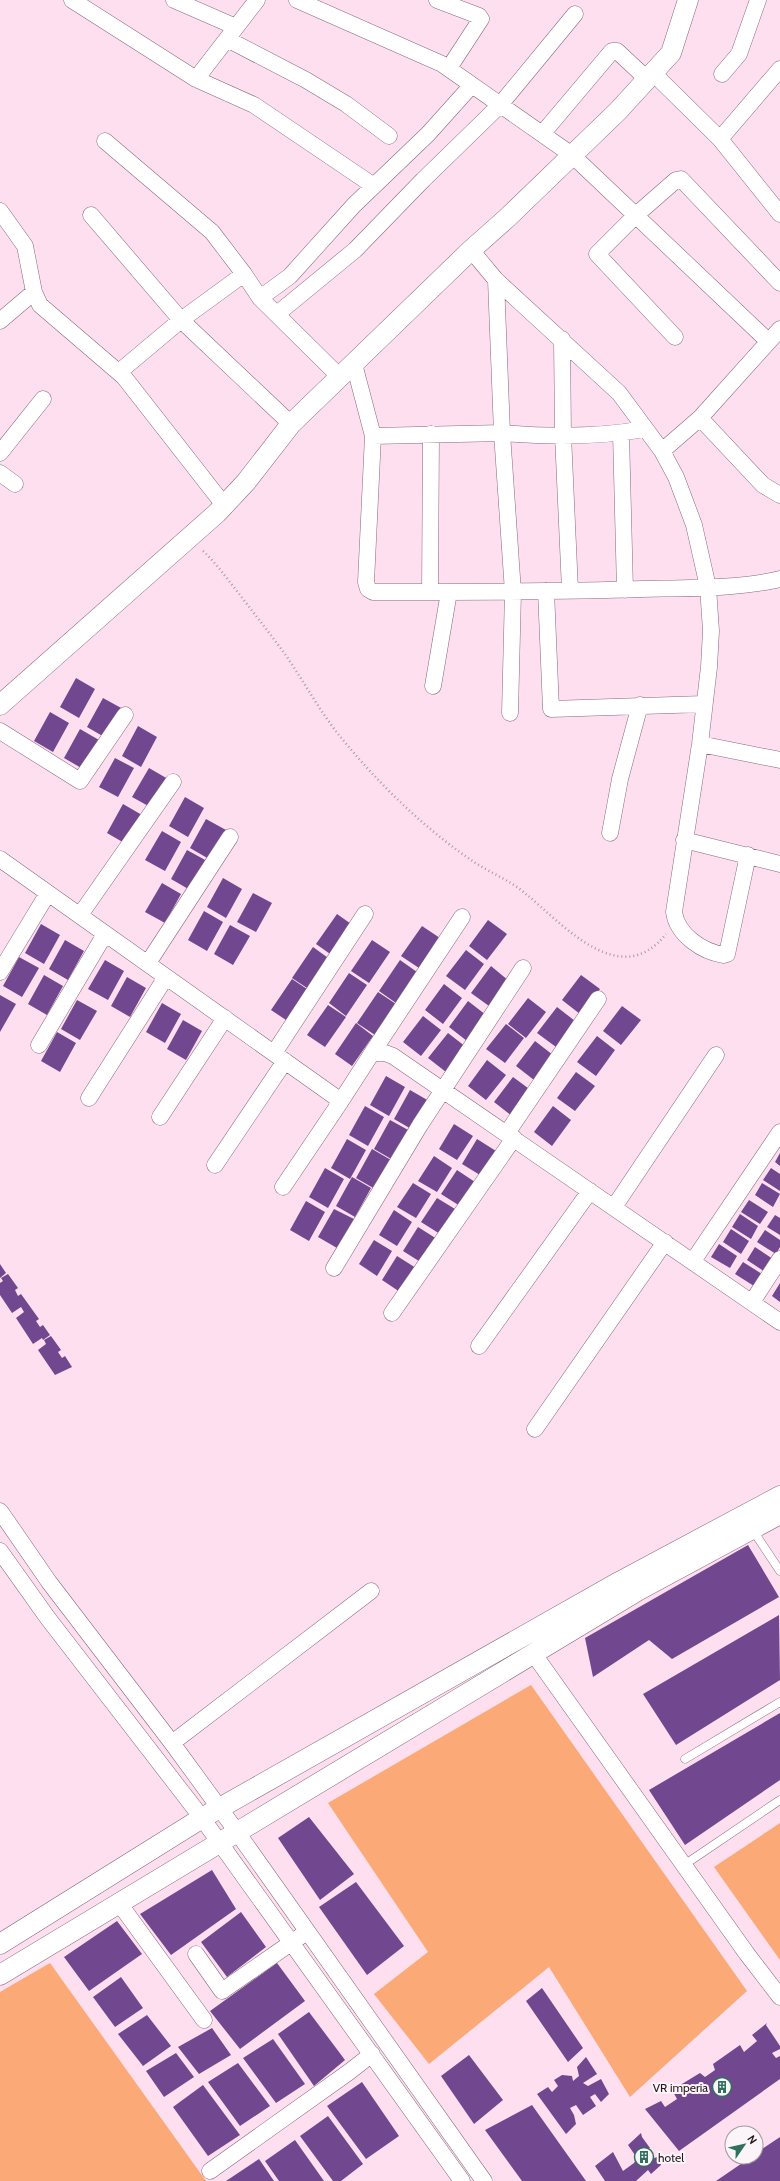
<svg xmlns="http://www.w3.org/2000/svg" width="780" height="2181" font-family="Cabin,sans-serif">
<style>
.green{fill:#faa977}
.building{fill:#71488f}
.lines{fill:none;stroke-linecap:round;stroke-linejoin:round}
.service-casing{stroke:#89697b;stroke-width:9}
.minor-casing{stroke:#89697b;stroke-width:17}
.tertiary-casing{stroke:#89697b;stroke-width:21}
.path{stroke:#af97a4;stroke-width:2.5;stroke-dasharray:1 3;stroke-linecap:butt}
.service{stroke:#fff;stroke-width:8}
.minor{stroke:#fff;stroke-width:16}
.tertiary{stroke:#fff;stroke-width:20}
.labels{text-anchor:middle;dominant-baseline:central;stroke-width:4;stroke-linejoin:round;paint-order:stroke}
.poi-label{font-size:12px;fill:#24171f;stroke:#fbf4f8;text-anchor:end}
</style>
<rect width="100%" height="100%" fill="#fddfef"/>
<path class="green" d="M531,1685L747,1991L630,2097L549,1967L429,2064L374,1994L428,1952L328,1803Z
M780,1823V1960L714,1867Z
M50,1963L206,2181H0V1992Z"/>
<path class="building" d="M76,678L95,689L79,718L60,707Z
M103,698L123,709L106,738L87,727Z
M50,712L69,723L53,752L34,741Z
M138,726L157,737L141,767L122,756Z
M80,729L99,740L83,769L64,758Z
M115,758L134,768L118,797L99,787Z
M149,768L168,779L152,808L132,797Z
M185,797L204,808L188,837L169,826Z
M123,804L142,815L126,844L107,833Z
M206,819L226,830L209,859L190,848Z
M162,831L181,842L165,871L145,860Z
M187,850L207,861L190,890L171,879Z
M223,878L242,889L226,918L207,907Z
M162,883L181,894L165,923L145,912Z
M253,893L272,903L256,932L237,922Z
M204,911L223,922L207,951L188,940Z
M337,914L354,926L333,956L316,944Z
M488,920L507,934L487,960L469,946Z
M41,924L60,935L44,964L25,953Z
M230,925L250,936L233,965L214,954Z
M422,926L440,938L419,968L401,956Z
M65,940L84,951L68,980L49,969Z
M372,940L390,952L369,983L351,971Z
M313,947L331,960L310,990L292,978Z
M466,950L484,964L465,990L446,976Z
M19,957L39,968L22,997L3,986Z
M105,960L124,971L108,1000L88,989Z
M400,960L417,972L396,1003L379,991Z
M491,966L509,981L489,1006L471,993Z
M349,973L367,985L346,1016L329,1003Z
M44,975L63,986L47,1015L28,1004Z
M581,975L600,989L580,1014L562,1000Z
M127,977L146,988L130,1017L111,1006Z
M292,979L310,991L289,1022L271,1010Z
M444,984L462,998L443,1024L425,1010Z
M378,992L396,1004L375,1035L357,1023Z
M0,995L16,1004L0,1032Z
M528,998L546,1012L526,1038L508,1024Z
M77,1000L97,1011L80,1040L61,1029Z
M468,1001L486,1015L467,1041L449,1027Z
M162,1003L181,1014L165,1043L146,1032Z
M328,1005L346,1017L325,1047L307,1035Z
M622,1006L641,1020L621,1045L603,1031Z
M557,1007L575,1021L556,1047L537,1033Z
M423,1016L441,1030L421,1056L403,1042Z
M183,1020L202,1031L186,1060L167,1049Z
M356,1023L373,1036L352,1066L335,1054Z
M506,1024L524,1038L505,1063L486,1049Z
M57,1032L76,1043L60,1072L41,1061Z
M448,1033L466,1047L446,1072L428,1058Z
M597,1036L615,1050L596,1076L577,1062Z
M535,1041L553,1055L534,1080L516,1066Z
M487,1060L506,1075L486,1100L468,1086Z
M576,1072L595,1086L575,1111L557,1098Z
M386,1076L405,1087L389,1116L370,1105Z
M513,1077L532,1091L512,1116L494,1102Z
M410,1090L429,1101L413,1130L394,1119Z
M365,1106L384,1117L368,1146L349,1135Z
M553,1106L571,1120L552,1146L534,1132Z
M390,1120L410,1131L393,1160L374,1149Z
M454,1124L473,1136L457,1160L439,1149Z
M347,1139L366,1150L350,1179L331,1168Z
M477,1139L496,1151L480,1175L462,1164Z
M372,1149L391,1160L375,1189L356,1178Z
M780,1153V1166L775,1162Z
M434,1156L452,1168L437,1192L418,1181Z
M325,1168L344,1179L328,1208L309,1197Z
M771,1168L780,1174V1191L763,1180Z
M457,1170L475,1182L460,1206L441,1194Z
M352,1177L371,1188L355,1217L336,1206Z
M413,1183L431,1194L416,1218L397,1207Z
M762,1183L780,1194L773,1207L755,1195Z
M437,1198L455,1209L440,1234L421,1222Z
M749,1200L768,1212L760,1224L741,1212Z
M306,1201L325,1212L309,1241L290,1230Z
M334,1209L354,1219L337,1248L318,1237Z
M394,1210L412,1222L397,1246L379,1235Z
M740,1214L758,1226L751,1239L732,1227Z
M775,1215L780,1218V1235L767,1227Z
M418,1227L437,1239L422,1263L403,1251Z
M731,1229L749,1241L741,1254L723,1242Z
M765,1230L780,1240V1247L776,1254L757,1242Z
M374,1240L392,1251L377,1276L359,1264Z
M719,1244L737,1256L730,1268L711,1257Z
M755,1247L773,1259L765,1272L747,1260Z
M397,1256L416,1268L400,1292L382,1280Z
M743,1262L762,1274L754,1286L735,1274Z
M0,1264L6,1273L0,1278Z
M8,1274L18,1288L15,1290L18,1296L21,1294L39,1319L36,1321L40,1327L43,1325L50,1335L43,1340L42,1338L33,1344L16,1318L24,1312L21,1307L12,1313L0,1295V1283L3,1281L1,1278Z
M780,1283V1302L772,1296Z
M51,1336L61,1350L58,1352L62,1358L65,1356L72,1367L55,1375L38,1350L46,1344L44,1340Z
M748,1545L779,1597L672,1659L649,1640L593,1677L585,1638Z
M779,1615L780,1680L676,1745L643,1694Z
M780,1713V1780L685,1845L649,1790Z
M309,1817L354,1874L320,1900L278,1838Z
M212,1870L236,1909L171,1955L140,1914Z
M356,1882L404,1946L367,1975L319,1907Z
M241,1912L266,1947L227,1977L201,1942Z
M117,1921L142,1954L89,1991L64,1957Z
M277,1963L305,2001L240,2049L210,2011Z
M121,1977L143,2008L115,2027L93,1997Z
M542,1988L583,2048L568,2062L526,2001Z
M309,2012L345,2060L314,2086L278,2034Z
M147,2015L171,2046L143,2066L118,2034Z
M767,2023L766,2025L780,2046V2049L772,2053L776,2058L780,2056V2079L679,2151L645,2109L661,2101L665,2107L677,2099L672,2090L700,2073L705,2077L715,2070L713,2064L740,2045L744,2052L757,2041L752,2035Z
M212,2028L231,2055L199,2074L178,2047Z
M273,2039L305,2084L276,2103L243,2058Z
M176,2053L194,2077L164,2097L146,2071Z
M469,2055L503,2100L474,2124L441,2076Z
M586,2057L597,2074L583,2083L588,2086L601,2079L609,2094L601,2102L595,2094L590,2097L596,2106L583,2115L576,2105L570,2108L574,2115L576,2124L566,2134L537,2094L548,2087L552,2092L558,2086L554,2080L562,2075L572,2076L573,2081L579,2076L577,2067Z
M238,2063L270,2106L240,2126L208,2082Z
M362,2082L399,2136L366,2159L327,2106Z
M203,2085L240,2135L208,2156L173,2107Z
M532,2105L586,2181H522L485,2130Z
M328,2116L363,2164L341,2181H333L300,2136Z
M641,2133L642,2137L650,2148L642,2153L644,2157L649,2153L652,2159L657,2157L661,2165L651,2174L648,2170L636,2181H605L595,2166L613,2152L623,2171L634,2163L637,2158L628,2145Z
M780,2137V2181H716L751,2157H756V2153Z
M295,2140L324,2181H279L265,2161Z
M259,2159L274,2181H226Z"/>
<g class="lines">
<defs>
<path id="service" d="M752,1529L780,1571
M685,1759L780,1702
M684,1865L780,1800"/>
<path id="minor" d="M72,0L196,79L257,0
M174,0L236,27
M297,0L442,64L572,155L768,341
M437,0L479,16L481,19L449,68
M227,39L306,80L346,104L389,136
M653,73L720,139L780,214
M722,74L739,54L758,0
M196,79L254,105L374,186
M542,134L612,51H617L647,79
M720,139L780,69
M105,141L212,232L244,274
M0,211L25,246L34,292L40,305L124,377L224,505
M91,215L181,320L291,424
M471,250L496,280L619,393L662,451L676,477L694,525L708,587L711,631L709,667L700,744L674,912C677,935 703,952 724,955L727,954L748,855
M496,280L502,433C549,437 599,437 645,429
M260,298L290,276L354,205L428,134L472,85
M277,314L355,250L423,180L500,105L575,14
M0,321L34,292
M675,337L597,254L636,215L676,180L681,179L780,283
M562,339L563,435L570,590
M354,364L373,436
M119,372L181,320L244,274L260,298L340,377
M700,418L780,329
M621,433L625,590
M662,451L700,418L763,485L780,495
M0,453L43,399
M0,473L15,484
M546,591L551,709L704,704
M430,592L431,434
M433,686L449,592
M510,713L513,592L502,433L373,436L366,582L368,589L373,592C462,592 552,592 642,589C684,588 739,589 780,579
M0,731L80,781L125,715
M700,744L780,760
M610,833L620,779L640,705
M684,840L780,864
M0,859L341,1101L372,1053H385L393,1056L780,1322
M80,915L173,782
M148,963L230,837
M0,972L48,893
M39,1045L105,934
M274,1053L365,914
M372,1053L462,917
M89,1098L166,977
M160,1117L225,1018
M507,1133L598,999
M215,1165L285,1061
M283,1187L341,1101
M614,1207L716,1055
M693,1261L780,1132
M334,1268L420,1125L523,968
M752,1302L780,1259
M392,1313L514,1138
M479,1346L590,1191
M535,1429L665,1242
M0,1511L49,1582L172,1743L237,1832L484,2181
M0,1551L47,1617L202,1818L462,2181
M533,1653L747,1954L780,1997
M172,1743L371,1591
M119,1903L204,2020
M196,1954L222,1991L301,1936
M210,2171L349,2072L372,2054"/>
<path id="tertiary" d="M0,705L217,513L246,482L291,424L471,250L507,218L618,111L671,53L688,0
M0,1944L202,1818L619,1582L780,1496
M0,1975L639,1590L780,1514"/>
</defs>
<use href="#service" class="service-casing"/>
<use href="#minor" class="minor-casing"/>
<use href="#tertiary" class="tertiary-casing"/>
<path class="path" d="M203,551C217,564 228,580 240,595C256,616 272,636 287,657C306,685 322,715 343,740C380,785 423,827 471,860C488,872 510,880 526,894C563,924 620,992 666,934"/>
<use href="#service" class="service"/>
<use href="#minor" class="minor"/>
<use href="#tertiary" class="tertiary"/>
</g>
<defs>
<symbol id="building-ring" viewBox="-11 -11 22 22"><circle r="9.5" fill="#fbf4f8" stroke="#30705e" stroke-width="1.5"/><path d="M-4-6H4V6H1V3H-1V6H-4ZM-2.5-4.3h1.7v1.8h-1.7ZM.8-4.3h1.7v1.8H.8ZM-2.5-1h1.7V.8h-1.7ZM.8-1h1.7V.8H.8Z" fill="#30705e"/></symbol>
</defs>
<g fill-rule="evenodd">
<use href="#building-ring" x="711" y="2076" width="22" height="22"/>
<use href="#building-ring" x="633" y="2146" width="22" height="22"/>
</g>
<g class="labels">
<g class="poi-label">
<text x="708" y="2087">VR imperia</text>
<text x="658" y="2157" text-anchor="start">hotel</text>
</g>
</g>
<g transform="translate(744 2145) rotate(56)"><circle r="19" fill="#fbf4f8" stroke="#a59ca1"/>
<path d="M0-3L7 15L0 10L-7 15Z" fill="#30705e"/>
<text y="-6" font-size="11" font-weight="bold" text-anchor="middle" fill="#24171f">N</text>
</g>
</svg>
